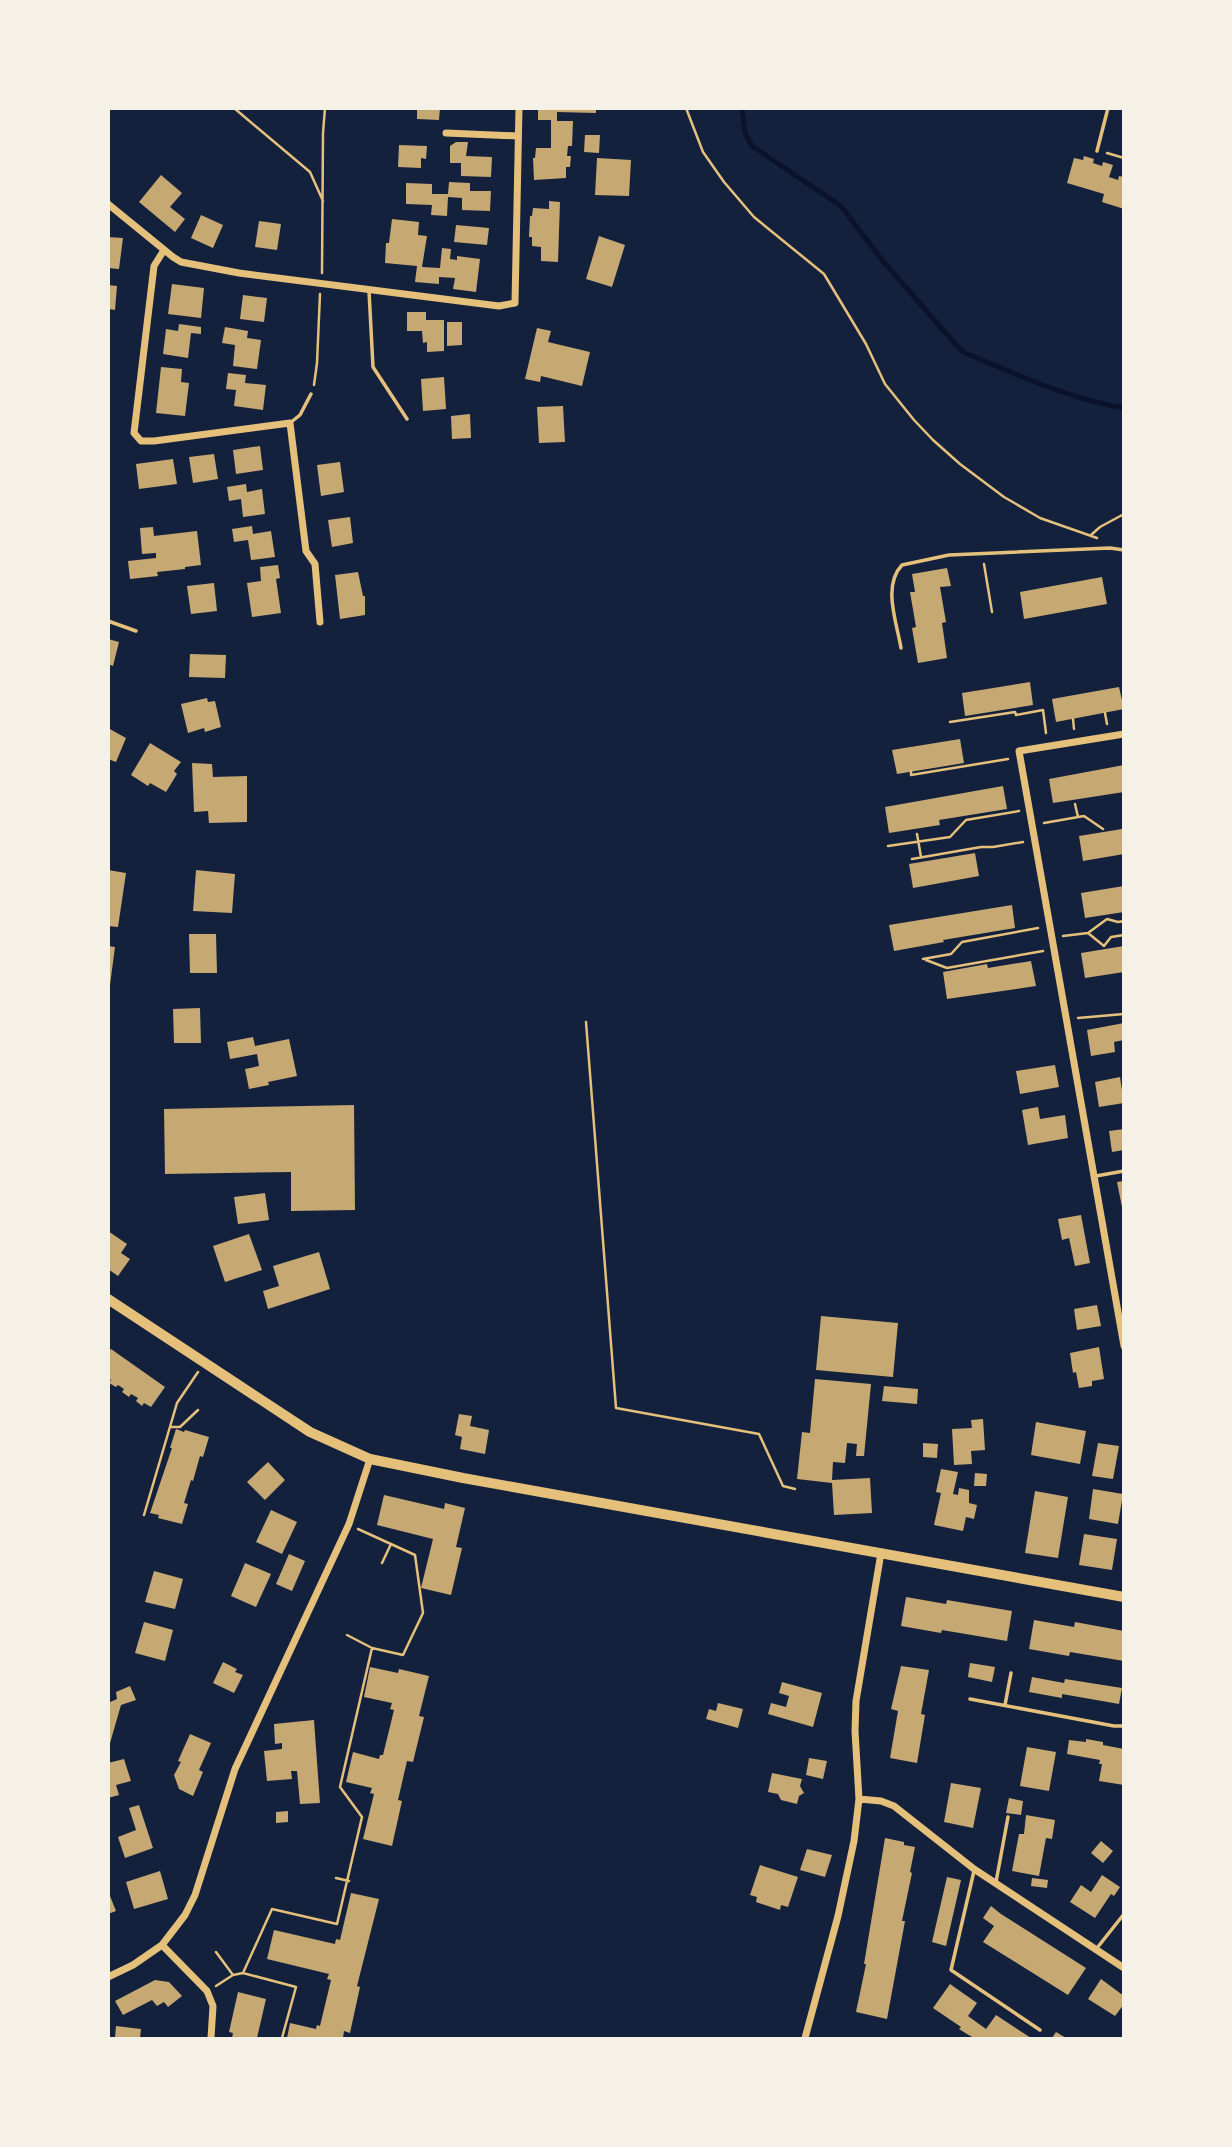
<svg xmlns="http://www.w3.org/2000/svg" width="1232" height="2147" font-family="'Sofia Sans Condensed',sans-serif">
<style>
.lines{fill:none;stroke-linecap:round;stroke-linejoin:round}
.stream{stroke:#0b132b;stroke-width:5}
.building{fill:#c6a872}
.path{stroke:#e5c07b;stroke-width:2.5}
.service{stroke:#e5c07b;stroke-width:3.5}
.minor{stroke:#e5c07b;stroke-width:7}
.tertiary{stroke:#e5c07b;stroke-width:10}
</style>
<rect width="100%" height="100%" fill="#14213d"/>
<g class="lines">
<path class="stream" d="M742,108L745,133L752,146L841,206L882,260L958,347L965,353C1017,374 1068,399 1124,408"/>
</g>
<path class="building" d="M417,108H440L439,120L417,119Z
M538,108H596V113L557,112V121H573L572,146H568L567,156H571L570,167H566V178L534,180L533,158H535L536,148H551V120H538Z
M585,135H600L599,153L584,152Z
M456,142H468L466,156L492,157L491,177L461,176V163H450V146Z
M399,145L427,146L426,159L421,158V168L398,167Z
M1084,156L1094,159L1093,163L1102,166L1103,162L1113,165L1109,177L1118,180L1119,176L1124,177V209L1102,202L1104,194L1067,183L1074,158L1083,160Z
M597,158L631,160L629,196L595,195Z
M161,175L182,193L170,207L185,219L175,232L139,202Z
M449,182L470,183V191H491L490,211L462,210V198L448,197L447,216L431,215L432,205L406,204V183L432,184V194H448Z
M549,201L560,202L558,262L541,261V247L532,246V237H529L530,216H532L533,208L549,209Z
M201,215L223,225L213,248L191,238Z
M392,219L419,222L418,235L427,236L422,267L440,268L442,248L451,249L450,259L457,260V256L480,259L476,292L453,289L455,278L439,277V284L415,282L417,266L385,263L386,243H389Z
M259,221L281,224L277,250L255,247Z
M456,225L489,228L487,245L454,242Z
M599,236L625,245L612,287L586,279Z
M108,237L123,238L119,269L108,268Z
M172,284L204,288L201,318L168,314Z
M108,285L117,286L115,310L108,309Z
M243,295L267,298L264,322L240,319Z
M407,312H426V320H444V351L427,352V342L423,343L422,331H407Z
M447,322H462V345L447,346Z
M179,324L201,327V334L191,333L188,358L163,354L166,329L178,331Z
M225,327L248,331L247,338L261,340L257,369L233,366L235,345L222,343Z
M537,328L551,331L548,342L590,352L582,386L541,376L540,382L525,379Z
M161,367L182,369L181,382L189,383L185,416L156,413Z
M228,373L246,375L245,383L266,385L263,410L234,406L236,390L226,389Z
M444,377L446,409L423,411L421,379Z
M563,406L565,442L539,443L537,407Z
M470,414L471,438L452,439L451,416Z
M260,446L263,470L236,474L233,450Z
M214,454L218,479L193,483L189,457Z
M173,459L177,484L139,489L136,464Z
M340,462L344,492L321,496L317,465Z
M246,484L247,492L262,489L265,514L243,517L241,499L229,501L227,487Z
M350,517L353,543L332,547L328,520Z
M252,526L253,534L271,531L275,557L251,560L248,540L234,542L232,529Z
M153,527L154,536L197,531L201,565L185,567V569L157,572L158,576L130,579L128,561L156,558V553L142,554L140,528Z
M278,565L280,578L276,579L281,613L252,617L247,583L261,581L260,567Z
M947,568L951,586L940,587L946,622L942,623L947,658L918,663L912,628L916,627L910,592H915L912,574Z
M358,572L363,596H365V615L340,619L335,575Z
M1102,577L1107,604L1024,619L1020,592Z
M214,583L217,611L191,614L187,586Z
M108,639L119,642L113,666L108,664Z
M190,654L226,655L225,678L189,677Z
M1030,682L1033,705L965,716L962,693Z
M1119,687L1124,709L1056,722L1052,699Z
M207,698L208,702L215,701L221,727L205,732L204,728L188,733L181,704Z
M108,728L126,738L116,762L108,759Z
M960,739L964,763L897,774L892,750Z
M150,743L181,762L174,771L177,774L166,792L150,783L148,786L131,775Z
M192,763L212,764L213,777L247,776V822L209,823L208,811L194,812Z
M1124,765V792L1053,803L1049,779Z
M1003,786L1007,809L939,820L940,825L889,833L885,807Z
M1122,829L1124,854L1083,861L1079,836Z
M975,853L979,876L913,888L909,864Z
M108,870L126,873L118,927L108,926Z
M196,870L235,874L232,913L193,911Z
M1124,886V912L1085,918L1081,893Z
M1012,905L1015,928L943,940L944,942L894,951L889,925Z
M189,934H216L217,973H190Z
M108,946L115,947L110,985H108Z
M1124,946V972L1085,978L1081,953Z
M1031,961L1036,986L947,999L943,972L987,964L988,968Z
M200,1008L201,1043H174L173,1009Z
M1124,1023V1040L1114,1042L1115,1052L1091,1056L1087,1030Z
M253,1037L255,1046L289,1039L297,1076L268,1082L269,1085L249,1089L245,1069L259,1066L257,1054L230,1059L227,1042Z
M1055,1065L1059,1087L1020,1094L1016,1071Z
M1120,1077L1124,1103L1099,1107L1095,1082Z
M354,1105L355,1210L291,1211V1172L165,1174L164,1109Z
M1038,1107L1040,1119L1065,1115L1068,1138L1028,1145L1022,1110Z
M1124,1129V1150L1112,1152L1109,1131Z
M1124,1181V1207H1122L1117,1182Z
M265,1193L269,1220L238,1224L234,1197Z
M1081,1215L1090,1263L1075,1266L1069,1238L1062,1240L1058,1219Z
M108,1231L127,1244L121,1253L130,1259L118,1276L108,1269Z
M249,1234L262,1270L225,1282L213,1246Z
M319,1252L330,1289L268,1309L263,1291L279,1286L273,1266Z
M1097,1305L1101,1326L1077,1330L1074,1309Z
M821,1316L898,1323L893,1377L816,1370Z
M1099,1347L1104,1379L1092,1381V1386L1079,1388L1076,1372L1073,1373L1070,1353Z
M111,1349L165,1387L151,1407L144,1403L142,1406L136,1401L138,1398L131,1394L129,1397L122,1392L124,1389L118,1385L116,1387L109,1383L111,1380L108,1378V1353Z
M815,1379L871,1384L864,1456H856L857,1444L847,1443L845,1463L833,1462L832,1480L870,1478L872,1513L834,1515L832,1483L797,1479L802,1432L810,1433Z
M884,1386L918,1389L917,1404L882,1401Z
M459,1414L472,1416L470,1426L489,1430L485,1454L460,1449L462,1437L455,1435Z
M983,1419L985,1450L971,1451L972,1464L954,1465L952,1429L972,1428L971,1420Z
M1036,1422L1086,1431L1080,1464L1031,1455Z
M176,1429L184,1432L185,1430L209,1437L203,1457L200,1456L193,1481L191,1480L184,1503L188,1504L182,1524L158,1518L159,1515L150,1513L172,1448H170Z
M923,1443L938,1444L937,1458L923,1457Z
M1098,1443L1119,1446L1113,1479L1092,1476Z
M268,1462L285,1480L265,1500L247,1482Z
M941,1469L958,1472L953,1494L958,1495L959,1488L969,1490V1503L977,1505L974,1519L966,1517L963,1531L934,1525L941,1493L936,1492Z
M975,1473L987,1474L986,1486H974Z
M1093,1489L1123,1494L1118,1524L1089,1519Z
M1035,1491L1068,1497L1058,1558L1025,1553Z
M384,1495L444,1509L445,1503L465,1508L456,1547L462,1548L451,1595L421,1588L433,1539L377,1525Z
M271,1510L297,1522L282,1554L256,1542Z
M1084,1534L1117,1539L1112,1570L1079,1565Z
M289,1554L305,1561L292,1591L276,1584Z
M245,1563L271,1574L256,1607L231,1596Z
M154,1571L183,1579L175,1609L145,1602Z
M906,1597L946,1604L947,1600L1012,1611L1007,1641L942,1630L941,1633L901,1626Z
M1034,1620L1074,1627L1075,1622L1124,1631V1661L1070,1652L1069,1656L1029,1649Z
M144,1622L173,1630L165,1661L135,1653Z
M223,1662L237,1669L235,1672L243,1675L234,1693L213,1683Z
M970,1663L995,1667L992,1682L968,1677Z
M901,1666L929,1670L921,1714L925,1715L917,1763L890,1758L898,1711L891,1709Z
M370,1667L398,1673L399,1669L429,1676L419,1716L424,1717L413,1762L407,1761L398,1800L402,1801L392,1846L363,1839L374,1794L370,1793L372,1788L346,1782L353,1752L379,1759L380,1755H383L394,1710L390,1709L392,1703L364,1697Z
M1032,1677L1064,1683L1065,1679L1122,1688L1119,1704L1062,1694V1698L1029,1692Z
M782,1682L822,1693L813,1727L768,1714L771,1703L786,1707L789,1696L779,1693Z
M130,1686L136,1700L121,1705L108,1750V1703L117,1699L116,1692Z
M718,1703L743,1709L738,1728L706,1719L709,1709L716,1711Z
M314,1720L320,1803L300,1804L297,1771H291L292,1779L267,1781L264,1751L282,1749V1743L275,1744L274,1724Z
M190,1734L211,1743L199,1770L203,1772L193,1796L179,1789L174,1775L181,1762L178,1761Z
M1086,1739L1103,1742V1745L1124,1749V1785L1099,1781L1102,1764H1099L1100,1760L1067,1754L1069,1740L1086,1742Z
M1027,1747L1056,1752L1049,1791L1020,1786Z
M809,1758L827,1761L823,1779L806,1775Z
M124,1759L131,1781L116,1785L119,1795L108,1798V1763Z
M772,1773L802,1779L800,1786L804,1793L799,1796L797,1804L781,1800L778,1794L768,1792Z
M951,1783L981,1788L973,1828L944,1822Z
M1009,1798L1023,1801L1021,1815L1006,1813Z
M139,1805L153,1848L125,1858L118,1837L136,1830L129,1808Z
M288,1811V1822L276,1823V1812Z
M1026,1815L1055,1820L1052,1839L1046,1838L1039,1876L1012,1871L1019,1834H1024Z
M885,1838L904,1842V1845L915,1847L910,1872L912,1873L902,1921H905L887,2019L856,2012L866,1964H864Z
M1101,1841L1113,1851L1103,1863L1091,1853Z
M807,1849L832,1855L825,1877L800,1870Z
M760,1865L798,1877L788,1907L781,1905L780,1910L756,1902L757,1897L750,1895Z
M160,1871L168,1899L134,1909L126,1882Z
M1102,1875L1120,1887L1114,1896L1111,1894L1095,1918L1070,1902L1081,1885L1091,1892Z
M947,1877L961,1880L946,1946L932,1942Z
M1032,1878L1048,1880L1047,1888L1031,1886Z
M108,1891L116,1911L108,1914Z
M351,1893L379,1899L357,1986L360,1987L350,2033L344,2031L343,2038H287L290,2023L316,2029L317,2025L320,2026L331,1980L327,1979L329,1974L267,1959L274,1930L335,1944L336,1939L340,1940Z
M991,1906L1001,1914L1086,1968L1068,1995L983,1942L994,1926L983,1918Z
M1101,1979L1124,1996V2004L1115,2016L1088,1999Z
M155,1980L169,1982L182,1996L168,2007L164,2002L157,2006L152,2000L123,2015L115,2001Z
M950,1984L977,2003L968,2016L986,2029L996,2015L1031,2038H974L967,2034L959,2029L961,2027L933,2008Z
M238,1992L266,1999L257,2038H232L233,2033L229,2032Z
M116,2026L141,2029L140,2038H115Z
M1056,2032L1066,2038H1052Z"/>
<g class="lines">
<path class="path" d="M234,108L310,172L323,201
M686,108L703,152L724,182L754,217L824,274L866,344L885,384L914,420L933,440L960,464L1004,497L1040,518L1097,538
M1107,153L1124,158
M322,273L323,133L325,108
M314,385L317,363L320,294
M1091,535L1100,527L1124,514
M984,564L992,612
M1105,713L1107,724
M1073,719L1074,729
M950,722L1015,712L1016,715L1043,710L1046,733
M911,771V775L1008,759
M1075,804L1078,817
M1044,823L1084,816L1103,829
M917,834L921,857
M888,846L950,837L966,820L1019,811
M912,859L981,847H993L1023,842
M1088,933L1104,946L1111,937L1124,935
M1063,936L1088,933L1107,919L1118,922L1124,921
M923,959L951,954L962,942L1038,928
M926,960L947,968L1043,951
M1078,1018L1124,1014
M586,1022L616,1408L759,1434L783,1486L795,1489
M170,1427H180L198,1410
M144,1515L177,1403L198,1372
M382,1563L391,1544
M347,1635L372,1648L403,1655L423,1613L415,1555L358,1529
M336,1878L349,1881
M216,1952L233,1975
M243,1973L272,1909L337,1924L362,1817L340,1787L372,1648
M216,1986L233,1975L243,1973L296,1987L282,2038"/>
<path class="service" d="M1097,151L1108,108
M369,291L373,367L407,419
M290,423L300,415L311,394
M108,621L136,631
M901,648C897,623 882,586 902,565L949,555L1110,548L1124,550
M1096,1176L1124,1171
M970,1699L1114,1726H1124
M1005,1705L1011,1673
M974,1871L951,1970L1040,2030
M996,1882L1008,1817
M1097,1948L1124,1914"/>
<path class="minor" d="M446,133L518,136
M108,204L173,257L181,262L239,273L499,306L515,303L519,108
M164,250L154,266L134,433L141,441H154L290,423L306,551L315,564L320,622
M1124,734L1019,751L1124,1346
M859,1799L881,1801L894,1806L974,1869L1124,1968
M162,1945L207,1991L213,2006L211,2038
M108,1977L133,1965L162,1945L185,1915L195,1895L235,1769L349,1524L370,1459
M805,2038L838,1916L854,1841L859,1799L855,1731L856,1701L881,1553"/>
<path class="tertiary" d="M108,1299L310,1432L370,1459L463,1478L1124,1597"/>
</g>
<rect width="1232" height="2147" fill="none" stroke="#f6f1e7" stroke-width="220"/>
</svg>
